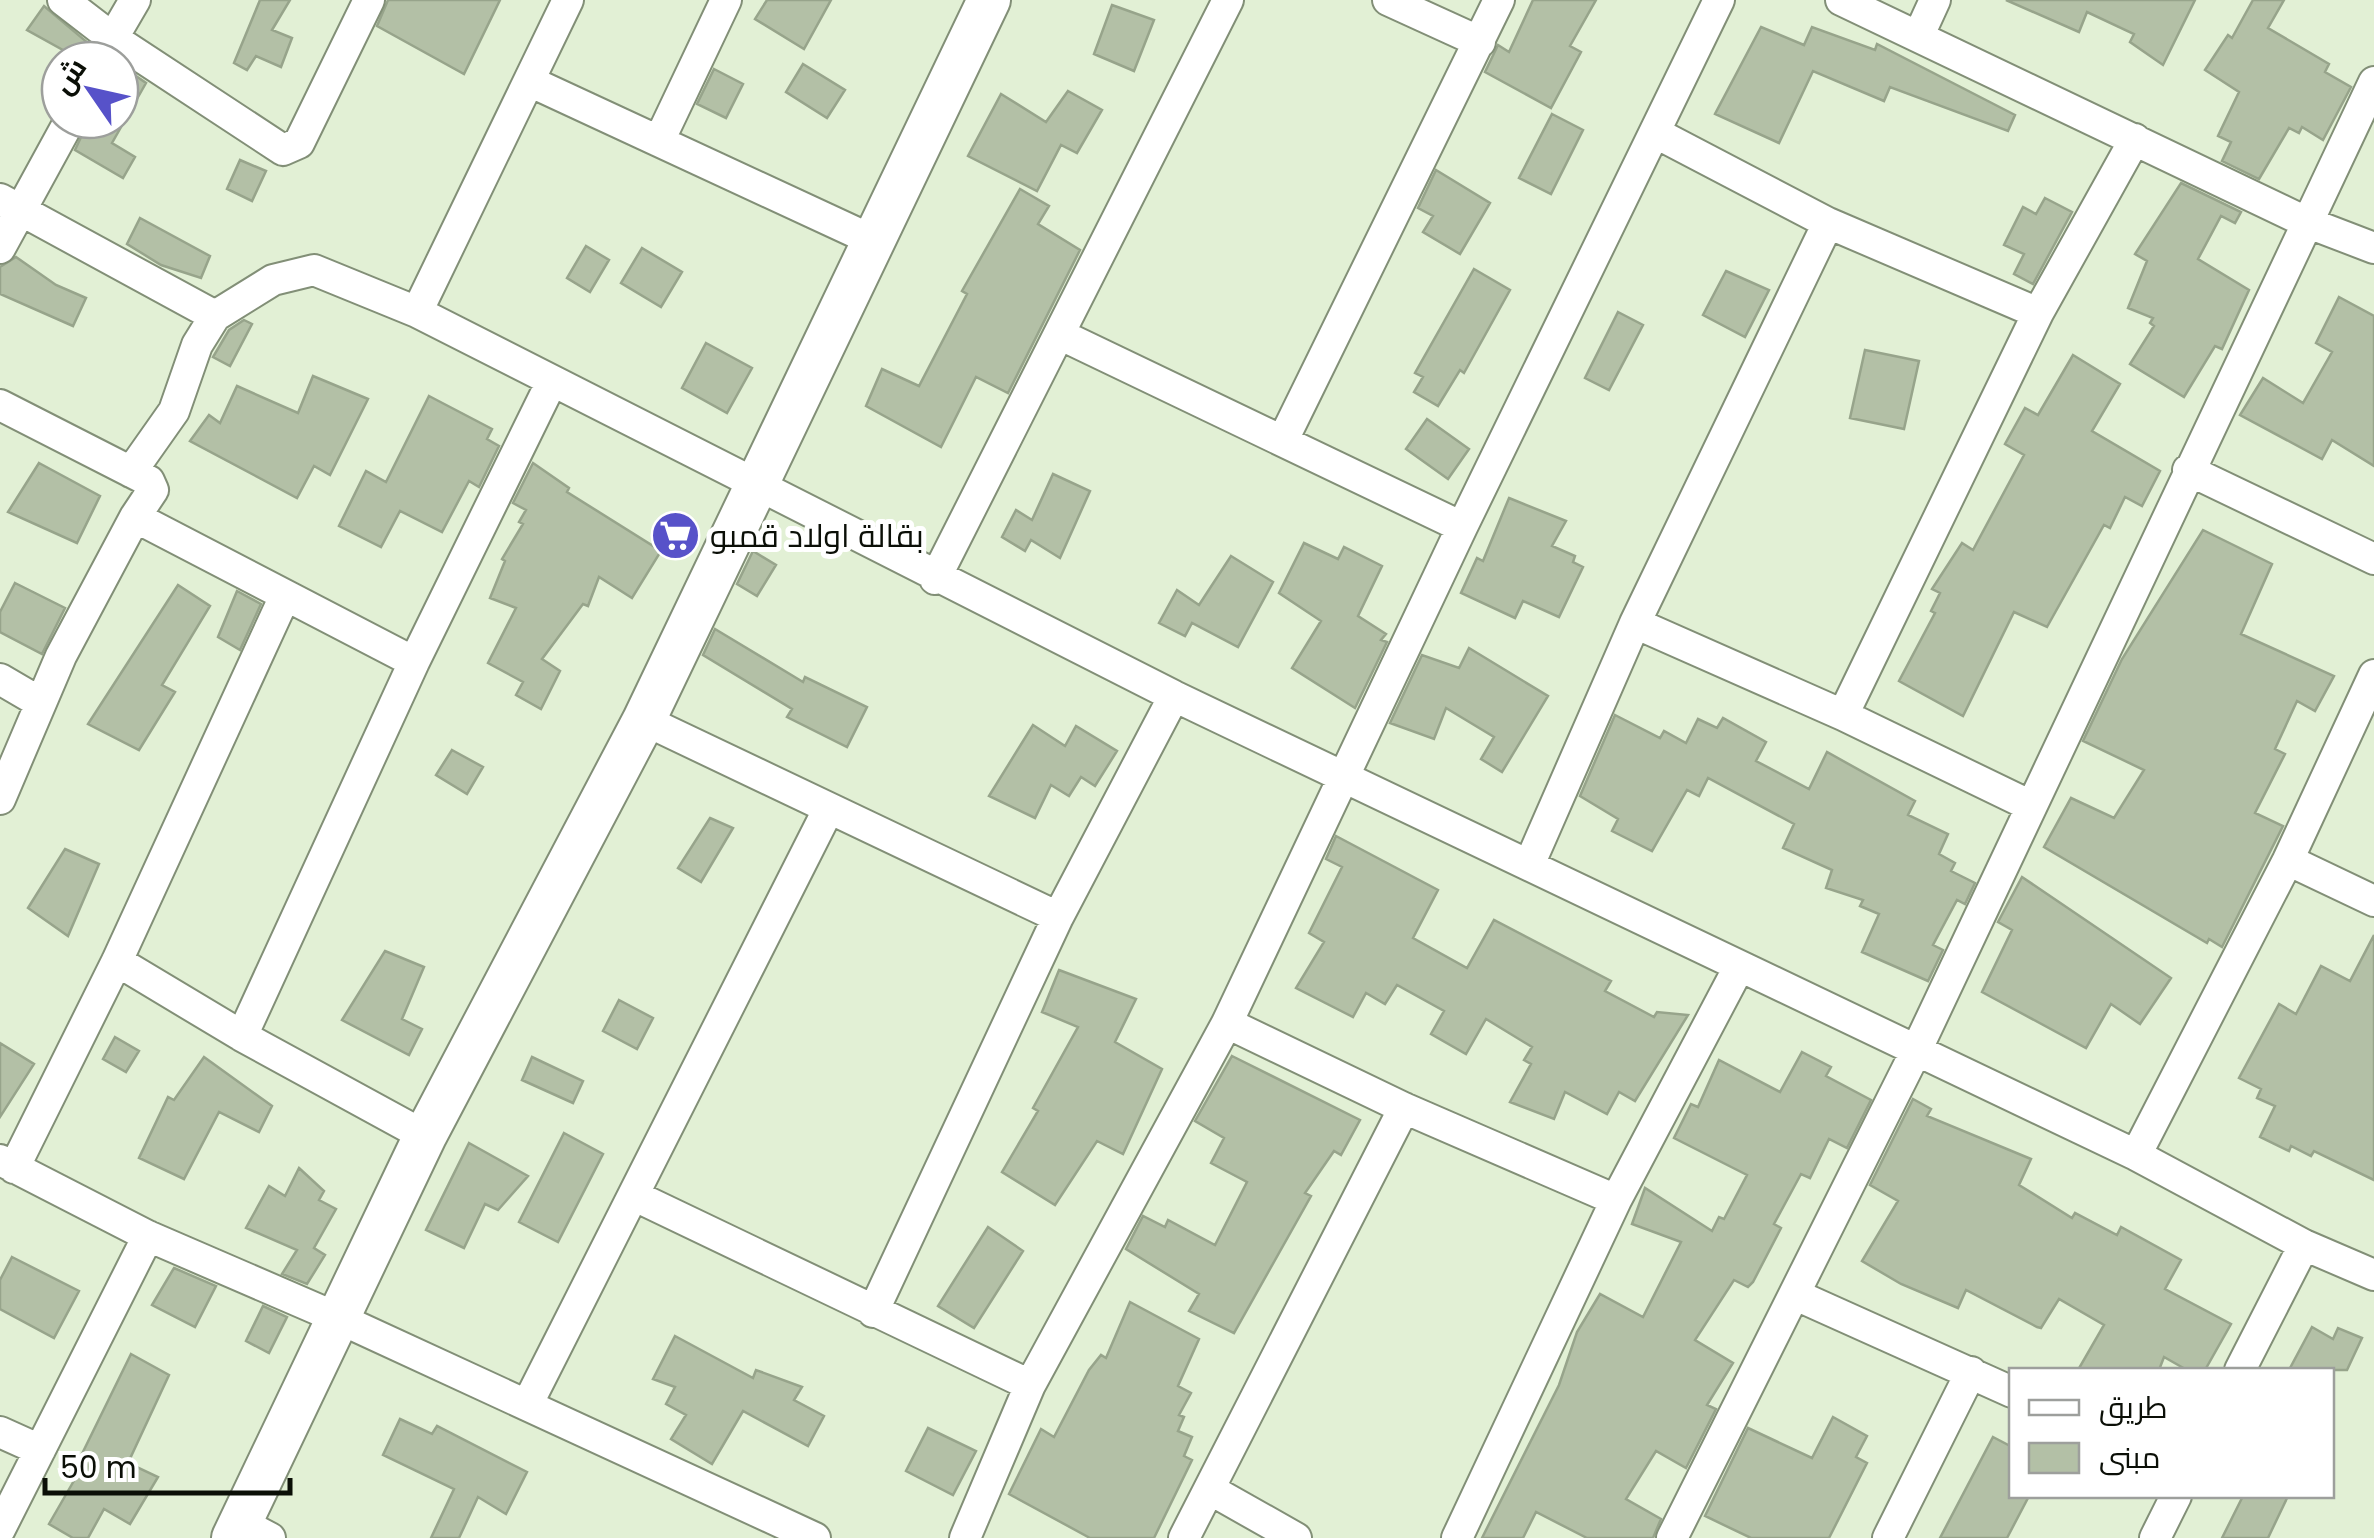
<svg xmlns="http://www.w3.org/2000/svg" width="2374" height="1538" font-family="Poppins,Cairo,sans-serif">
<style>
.building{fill:#b3c0a6;stroke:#97a48b;stroke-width:2.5}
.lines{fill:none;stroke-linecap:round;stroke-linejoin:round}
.street-casing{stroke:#828f77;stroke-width:34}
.secondary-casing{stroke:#828f77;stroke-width:46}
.street{stroke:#fff;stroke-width:30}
.secondary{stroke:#fff;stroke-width:42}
.labels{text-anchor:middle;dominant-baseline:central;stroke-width:10;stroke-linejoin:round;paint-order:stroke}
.poi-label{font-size:32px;fill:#0b0f07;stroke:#fff;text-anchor:start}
</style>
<rect width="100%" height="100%" fill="#e2f0d5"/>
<path class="building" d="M260,0H290L272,30L292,38L281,67L256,56L247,70L234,63Z
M388,0H500L464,74L377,26Z
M767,0H831L804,49L755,19Z
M1533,0H1596L1570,46L1581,52L1551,108L1485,72L1498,45L1509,52Z
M2006,0H2195L2163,65L2130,42L2134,34L2087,12L2079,32Z
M2253,0H2284L2268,28L2329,64L2325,72L2351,87L2323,140L2302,127L2299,133L2289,128L2259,179L2222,161L2231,142L2218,136L2239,92L2205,70L2228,35L2232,38Z
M1112,5L1154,20L1134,71L1094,54Z
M44,6L88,43L81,60L27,30Z
M1761,27L1804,45L1812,27L1875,50L1877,44L2015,115L2008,131L1890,87L1884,101L1813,71L1779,143L1715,114Z
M803,64L845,90L827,118L786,92Z
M120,65L146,83L112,143L135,157L123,178L75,150L89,120H120Z
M714,69L743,84L726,118L697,104Z
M1068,91L1102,110L1077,153L1061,145L1037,191L968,156L1001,94L1046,122Z
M1552,114L1583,130L1551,194L1519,178Z
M240,160L266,171L252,201L227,189Z
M1436,170L1490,203L1460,254L1423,232L1433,216L1418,208Z
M2181,183L2241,212L2235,223L2221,216L2198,259L2249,290L2222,349L2215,346L2184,397L2130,364L2154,326L2150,323L2153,318L2128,308L2147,261L2135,254Z
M1020,189L1049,206L1038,224L1080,250L1008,393L976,377L941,447L866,406L882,369L919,386L967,294L962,291Z
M2045,198L2072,212L2033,284L2014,274L2024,254L2004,245L2023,207L2036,214Z
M140,218L210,256L201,278L161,265L127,244Z
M586,246L609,260L590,292L567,278Z
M642,248L682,272L661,307L621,283Z
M16,257L56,285L86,298L73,326L0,294V267Z
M1474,269L1510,290L1464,373L1460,370L1438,406L1414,392L1423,377L1415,373Z
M1726,271L1769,290L1745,337L1703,315Z
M2339,297L2374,316V466L2332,440L2322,459L2240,415L2263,378L2303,403L2332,352L2316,343Z
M1618,312L1643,325L1609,390L1585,378Z
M244,320L252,324L230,366L213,357L229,330Z
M706,343L752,368L727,413L682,388Z
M1865,350L1919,361L1904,429L1850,418Z
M2073,355L2120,384L2092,431L2160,471L2142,506L2125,497L2110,528L2104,525L2047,627L2014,612L1963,716L1899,681L1935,613L1931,611L1940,593L1932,589L1962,543L1973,550L2024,455L2005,444L2025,408L2038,415Z
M313,376L368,399L330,475L314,466L297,498L190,441L209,415L220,423L237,386L298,413Z
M429,396L492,429L487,439L499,446L479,487L469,481L442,532L400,511L381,547L339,526L366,471L386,482Z
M1427,419L1469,449L1448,479L1406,449Z
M39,463L100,496L77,543L8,512Z
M533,463L569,488L567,492L661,551L632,598L599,577L588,606L583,604L542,659L560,671L541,709L516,695L523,682L488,663L516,608L490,598L505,561L502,559L523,524L519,522L526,510L513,503Z
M1053,474L1090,491L1060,558L1031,540L1025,551L1002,537L1016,510L1032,520Z
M1509,498L1566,521L1552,546L1575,556L1573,562L1583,567L1559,617L1523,601L1515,618L1461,593L1477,558L1483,561Z
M2203,530L2272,564L2241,634L2334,676L2315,711L2297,701L2275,749L2285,754L2255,813L2283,826L2222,947L2209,939L2207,943L2044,847L2071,798L2114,818L2144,770L2083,741L2122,659Z
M1304,543L1338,559L1344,547L1382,566L1358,616L1386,634L1381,640L1387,642L1355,708L1292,668L1321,621L1279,593Z
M753,551L776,565L757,596L737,584Z
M1231,556L1273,582L1238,647L1192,623L1185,636L1159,623L1177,590L1199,605Z
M15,583L65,608L42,654L0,632V612Z
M178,585L210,606L162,685L175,692L139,750L88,724Z
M237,591L261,604L240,650L218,637Z
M715,629L803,682L805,677L867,707L847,747L787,717L792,709L703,655Z
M1469,648L1548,696L1502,772L1481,759L1494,737L1446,708L1434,739L1390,723L1422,655L1459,668Z
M1615,715L1660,738L1664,731L1686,743L1698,719L1717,728L1723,718L1766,742L1756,761L1809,789L1827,752L1915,801L1908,815L1948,834L1939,854L1955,863L1951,871L1975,883L1965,904L1957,900L1933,945L1943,950L1928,981L1862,952L1879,914L1860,906L1863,900L1826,888L1832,870L1783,848L1794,824L1708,778L1699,796L1687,790L1652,851L1612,831L1618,819L1580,796Z
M1033,725L1065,746L1076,726L1117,751L1095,786L1081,777L1069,796L1051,785L1035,818L989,796Z
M452,750L483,767L467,794L436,775Z
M710,818L733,828L701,882L678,868Z
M1336,836L1438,890L1413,938L1467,968L1494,920L1611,981L1605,991L1654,1017L1657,1012L1688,1015L1635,1101L1619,1092L1607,1114L1565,1092L1554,1119L1510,1102L1531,1064L1524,1060L1532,1047L1486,1019L1466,1054L1431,1034L1444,1011L1397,985L1385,1004L1366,993L1353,1017L1296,988L1324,942L1309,933L1342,867L1326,859Z
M65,849L99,864L68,936L28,908Z
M2022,877L2171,978L2140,1024L2111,1004L2086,1048L1982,992L2012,930L1998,922Z
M2374,935V1180L2314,1151L2311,1156L2291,1146L2289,1151L2260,1137L2275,1106L2257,1098L2261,1089L2239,1078L2279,1004L2296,1014L2321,966L2350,981Z
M385,951L424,967L402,1019L422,1029L409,1055L342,1020Z
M1059,970L1136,999L1115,1042L1162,1069L1123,1154L1097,1141L1055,1205L1002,1172L1038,1111L1033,1108L1078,1027L1042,1012Z
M619,1000L653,1018L637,1049L603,1031Z
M115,1037L139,1051L126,1072L103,1059Z
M0,1043L34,1064L0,1117Z
M1802,1052L1831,1067L1826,1076L1871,1100L1847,1148L1829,1139L1810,1178L1801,1174L1774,1224L1781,1228L1753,1282L1748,1287L1734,1280L1695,1340L1733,1363L1707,1405L1716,1409L1686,1468L1656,1451L1626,1499L1661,1519L1653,1538H1587L1536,1512L1523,1538H1482L1559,1385L1577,1332L1600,1294L1643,1317L1681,1242L1632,1224L1645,1188L1712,1231L1719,1217L1724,1219L1747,1175L1674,1138L1691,1104L1698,1107L1719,1060L1780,1092Z
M1232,1056L1360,1120L1341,1155L1334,1151L1305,1193L1311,1196L1234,1333L1189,1311L1199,1294L1126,1249L1143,1216L1165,1227L1168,1220L1215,1245L1247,1182L1211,1163L1224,1138L1195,1121Z
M204,1057L272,1106L259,1132L219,1112L184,1179L139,1158L168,1097L174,1100Z
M532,1057L583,1081L573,1103L522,1080Z
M1913,1099L1931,1109L1927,1116L2031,1159L2019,1185L2072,1218L2075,1213L2117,1235L2121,1227L2181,1260L2165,1289L2231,1324L2205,1370H2187L2164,1357L2159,1370H2078L2104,1325L2059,1299L2041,1328L2037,1327L1966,1290L1958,1308L1901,1284L1862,1261L1898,1201L1870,1185Z
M564,1133L603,1154L558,1242L519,1222Z
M469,1143L528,1176L498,1210L485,1204L464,1248L426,1230Z
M299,1168L324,1191L319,1200L336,1209L314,1248L325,1255L307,1284L282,1274L297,1250L246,1228L269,1186L285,1196Z
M988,1227L1023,1251L974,1328L938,1306Z
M12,1257L79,1291L54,1338L0,1309V1280Z
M174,1268L216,1286L195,1327L152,1305Z
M1130,1302L1199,1339L1178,1386L1191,1393L1179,1415L1184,1417L1178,1431L1192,1437L1184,1456L1192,1460L1154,1538H1090L1009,1494L1041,1429L1054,1437L1089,1370L1101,1355L1106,1358Z
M263,1306L287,1317L269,1353L246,1341Z
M2312,1327L2333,1339L2338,1328L2362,1338L2347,1370H2289Z
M675,1336L753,1378L756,1370L802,1387L794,1400L824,1416L808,1446L743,1411L712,1464L671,1439L686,1415L666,1404L675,1387L653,1379Z
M131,1354L169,1375L128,1463L158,1477L130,1524L104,1509L88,1538H73L49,1524L83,1465L78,1462Z
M1833,1417L1867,1436L1856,1457L1867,1463L1829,1538H1751L1705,1516L1748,1428L1812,1458Z
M400,1419L432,1434L437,1426L527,1472L506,1514L478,1497L459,1538H431L454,1489L383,1455Z
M928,1428L976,1451L953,1495L906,1471Z
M1993,1437L2012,1447V1496H2029L2007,1538H1940Z
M2243,1496H2288L2268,1538H2222Z"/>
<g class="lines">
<defs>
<path id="street" d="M63,0L111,37L283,150L299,143L369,0
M1388,0L1480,42
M1841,0L2306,222L2374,248
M1919,35L1935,0
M100,60L135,0
M529,81L872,240
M1656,133L1828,223L2038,313
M659,141L726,0
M0,199L215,316
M0,248L70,120
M417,312L568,0
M1059,334L1462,527
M0,405L149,481L153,490L135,517L414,662
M1283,440L1499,0
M2188,470L2374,559
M131,472L174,411L197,345L215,316L273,280L314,270L417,312L1174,696L2136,1155L2304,1245L2374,1275
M935,579L1228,0
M1635,623L1843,715L2031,806
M0,679L41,703
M1843,715L2038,313L2135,139
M644,720L1058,917
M0,799L61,656L135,517
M2288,860L2374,901
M1529,865L1635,623L1828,223
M117,961L242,1036L425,1136
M1227,1023L1404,1108L1616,1200
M242,1036L414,662L551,383
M2136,1155L2288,860L2374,675
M0,1160L148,1236L340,1319L815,1538
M14,1168L117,961L284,598
M635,1196L1030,1385
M1796,1295L2012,1392
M873,1312L1058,917L1174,696
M2240,1370L2304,1245
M527,1405L828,810
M0,1432L40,1450
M1211,1490L1296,1538
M241,1523L270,1538
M0,1529L148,1236
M965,1538L1030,1385L1227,1023L1462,527L1719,0
M1184,1538L1404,1108
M1457,1538L1616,1200L1739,967
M1672,1538L1915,1053L2374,82
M1888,1538L1971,1372
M2155,1538L2176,1496"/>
<path id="secondary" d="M233,1538L425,1136L644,720L989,0"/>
</defs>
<use href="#street" class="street-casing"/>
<use href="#secondary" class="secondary-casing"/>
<use href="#street" class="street"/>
<use href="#secondary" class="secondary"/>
</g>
<defs>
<symbol id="supermarket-disc" viewBox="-11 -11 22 22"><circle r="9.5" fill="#5752c9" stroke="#fff"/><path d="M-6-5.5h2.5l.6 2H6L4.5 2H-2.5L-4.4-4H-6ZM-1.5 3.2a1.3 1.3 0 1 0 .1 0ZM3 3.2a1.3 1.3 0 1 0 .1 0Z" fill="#fff"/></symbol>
</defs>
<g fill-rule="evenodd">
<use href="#supermarket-disc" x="648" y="508" width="55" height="55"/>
</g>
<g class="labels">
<g class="poi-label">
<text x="710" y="535">بقالة اولاد قمبو</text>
</g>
</g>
<rect x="2009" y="1368" width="325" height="130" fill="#ffffff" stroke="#9d9f9c" stroke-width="2.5"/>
<rect x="2029" y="1400" width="50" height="15" fill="#ffffff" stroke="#9d9f9c" stroke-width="2.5"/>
<text x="2099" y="1418" font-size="30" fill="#0b0f07">طريق</text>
<rect x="2029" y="1443" width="50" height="30" fill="#b3c0a6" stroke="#9d9f9c" stroke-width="2.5"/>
<text x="2099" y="1468" font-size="30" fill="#0b0f07">مبنى</text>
<g transform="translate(90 90) rotate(304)"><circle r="48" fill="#ffffff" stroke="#9d9f9c" stroke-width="2.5"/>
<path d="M0-8L18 38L0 25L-18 38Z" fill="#5752c9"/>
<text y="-15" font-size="28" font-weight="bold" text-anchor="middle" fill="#0b0f07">ش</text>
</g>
<path d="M45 1478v15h245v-15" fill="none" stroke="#0b0f07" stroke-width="5"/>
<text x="60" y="1478" font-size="30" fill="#0b0f07" stroke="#ffffff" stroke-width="8" paint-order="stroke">50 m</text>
</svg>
